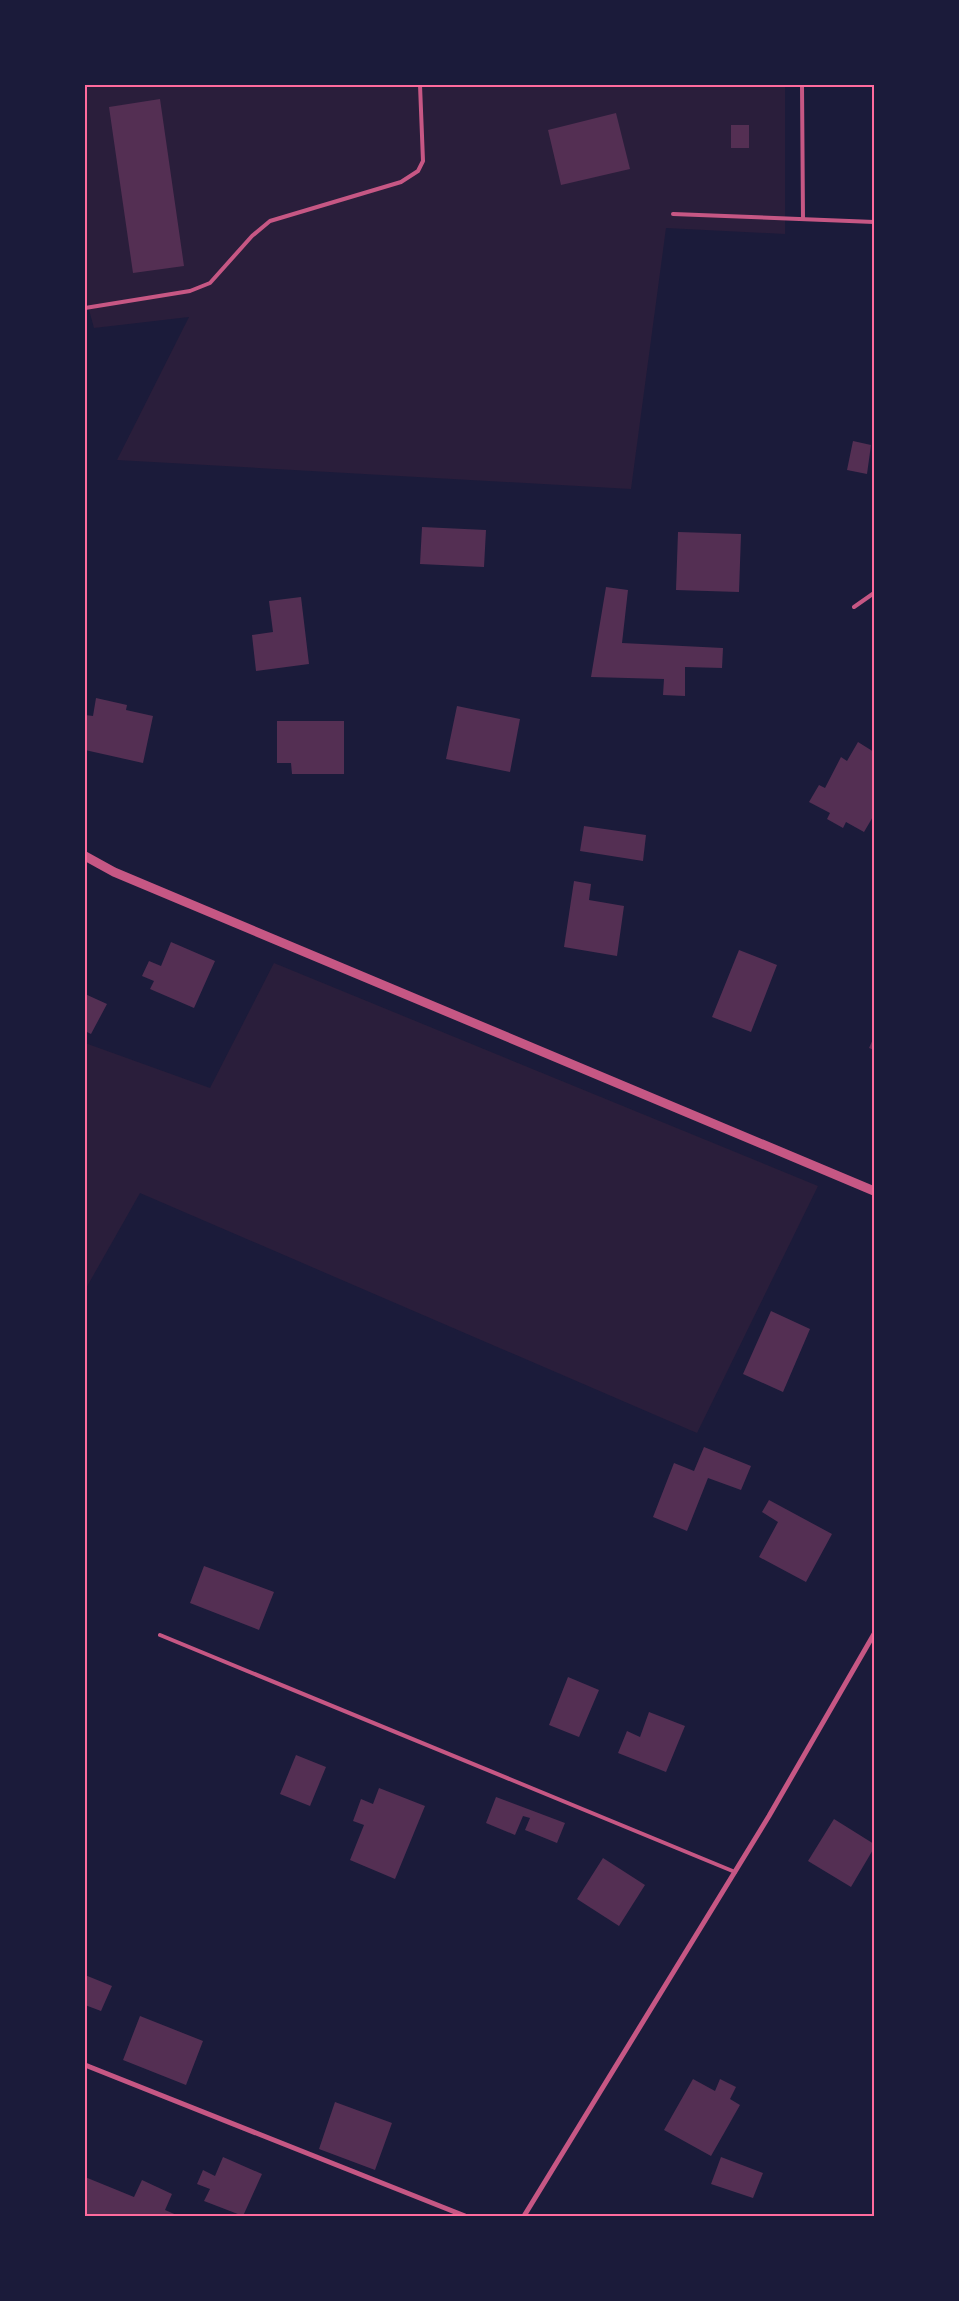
<svg xmlns="http://www.w3.org/2000/svg" width="959" height="2301" font-family="Merriweather,serif">
<style>
.green{fill:#2a1e3b}
.building{fill:#542f53}
.lines{fill:none;stroke-linecap:round;stroke-linejoin:round}
.service{stroke:#c65784;stroke-width:4}
.minor{stroke:#c65784;stroke-width:5}
.tertiary{stroke:#c65784;stroke-width:9}
.neatline{fill:none;stroke:#ff6b9d;stroke-width:2}
</style>
<rect width="100%" height="100%" fill="#1b1b3a"/>
<path class="green" d="M85,85H785V234L666,228L631,489L117,460L189,317L94,328L85,295Z
M274,963L818,1186L697,1433L140,1193L85,1290V1043L210,1088Z"/>
<path class="building" d="M160,99L184,266L133,273L109,107Z
M616,113L630,169L561,185L548,130Z
M731,125H749V148H731Z
M853,441L871,445L867,474L847,470Z
M422,527L486,530L484,567L420,564Z
M678,532L741,534L739,592L676,590Z
M606,587L628,590L622,643L723,648L722,668L685,667V696L663,695L664,679L591,677Z
M301,597L309,664L256,671L252,635L273,632L269,601Z
M96,698L127,705L126,710L153,716L143,763L85,750V715L93,716Z
M457,706L520,719L510,772L446,759Z
M277,721H344V774H292L291,763H277Z
M858,742L874,752V815L864,832L846,822L843,828L827,819L830,813L809,802L819,785L825,788L841,757L847,761Z
M584,826L646,835L643,861L580,851Z
M574,881L591,884L589,900L624,906L617,956L564,947Z
M171,942L215,961L194,1008L150,989L154,981L142,976L149,961L161,966Z
M739,950L777,965L751,1032L712,1017Z
M85,994L107,1004L91,1034L85,1031Z
M874,1037V1050L869,1048Z
M771,1311L810,1329L783,1392L743,1374Z
M704,1447L751,1466L741,1490L708,1478L687,1531L653,1517L674,1463L694,1471Z
M769,1500L832,1534L806,1582L759,1557L778,1522L762,1512Z
M204,1566L274,1592L259,1630L190,1603Z
M568,1677L599,1690L579,1737L549,1725Z
M649,1712L685,1726L666,1772L618,1753L627,1731L640,1737Z
M296,1755L326,1767L310,1806L280,1794Z
M379,1788L425,1806L395,1879L350,1860L364,1825L353,1821L361,1799L373,1804Z
M496,1797L565,1823L557,1843L525,1830L530,1818L523,1816L515,1835L486,1823Z
M834,1819L874,1844V1848L851,1887L808,1861Z
M603,1858L645,1885L619,1926L577,1899Z
M85,1975L112,1986L101,2011L85,2005Z
M140,2016L203,2041L186,2085L123,2060Z
M693,2079L715,2091L720,2079L736,2087L730,2099L740,2105L711,2156L664,2130Z
M335,2102L392,2123L375,2170L319,2149Z
M223,2157L262,2174L243,2216L204,2201L210,2189L197,2184L203,2170L215,2176Z
M721,2157L763,2173L753,2198L711,2184Z
M85,2177L134,2197L142,2180L172,2194L165,2210L179,2216H85Z"/>
<g class="lines">
<path class="service" d="M802,85L803,219
M673,214L874,222
M85,308L190,291L210,283L252,236L270,221L401,182L418,171L423,161L420,85
M854,607L874,593
M160,1635L735,1872"/>
<path class="minor" d="M85,2065L465,2216
M524,2216L769,1816L874,1634"/>
<path class="tertiary" d="M85,856L114,872L874,1191"/>
</g>
<rect width="959" height="2301" fill="none" stroke="#1b1b3a" stroke-width="172"/>
<rect x="86" y="86" width="787" height="2129" class="neatline"/>
</svg>
